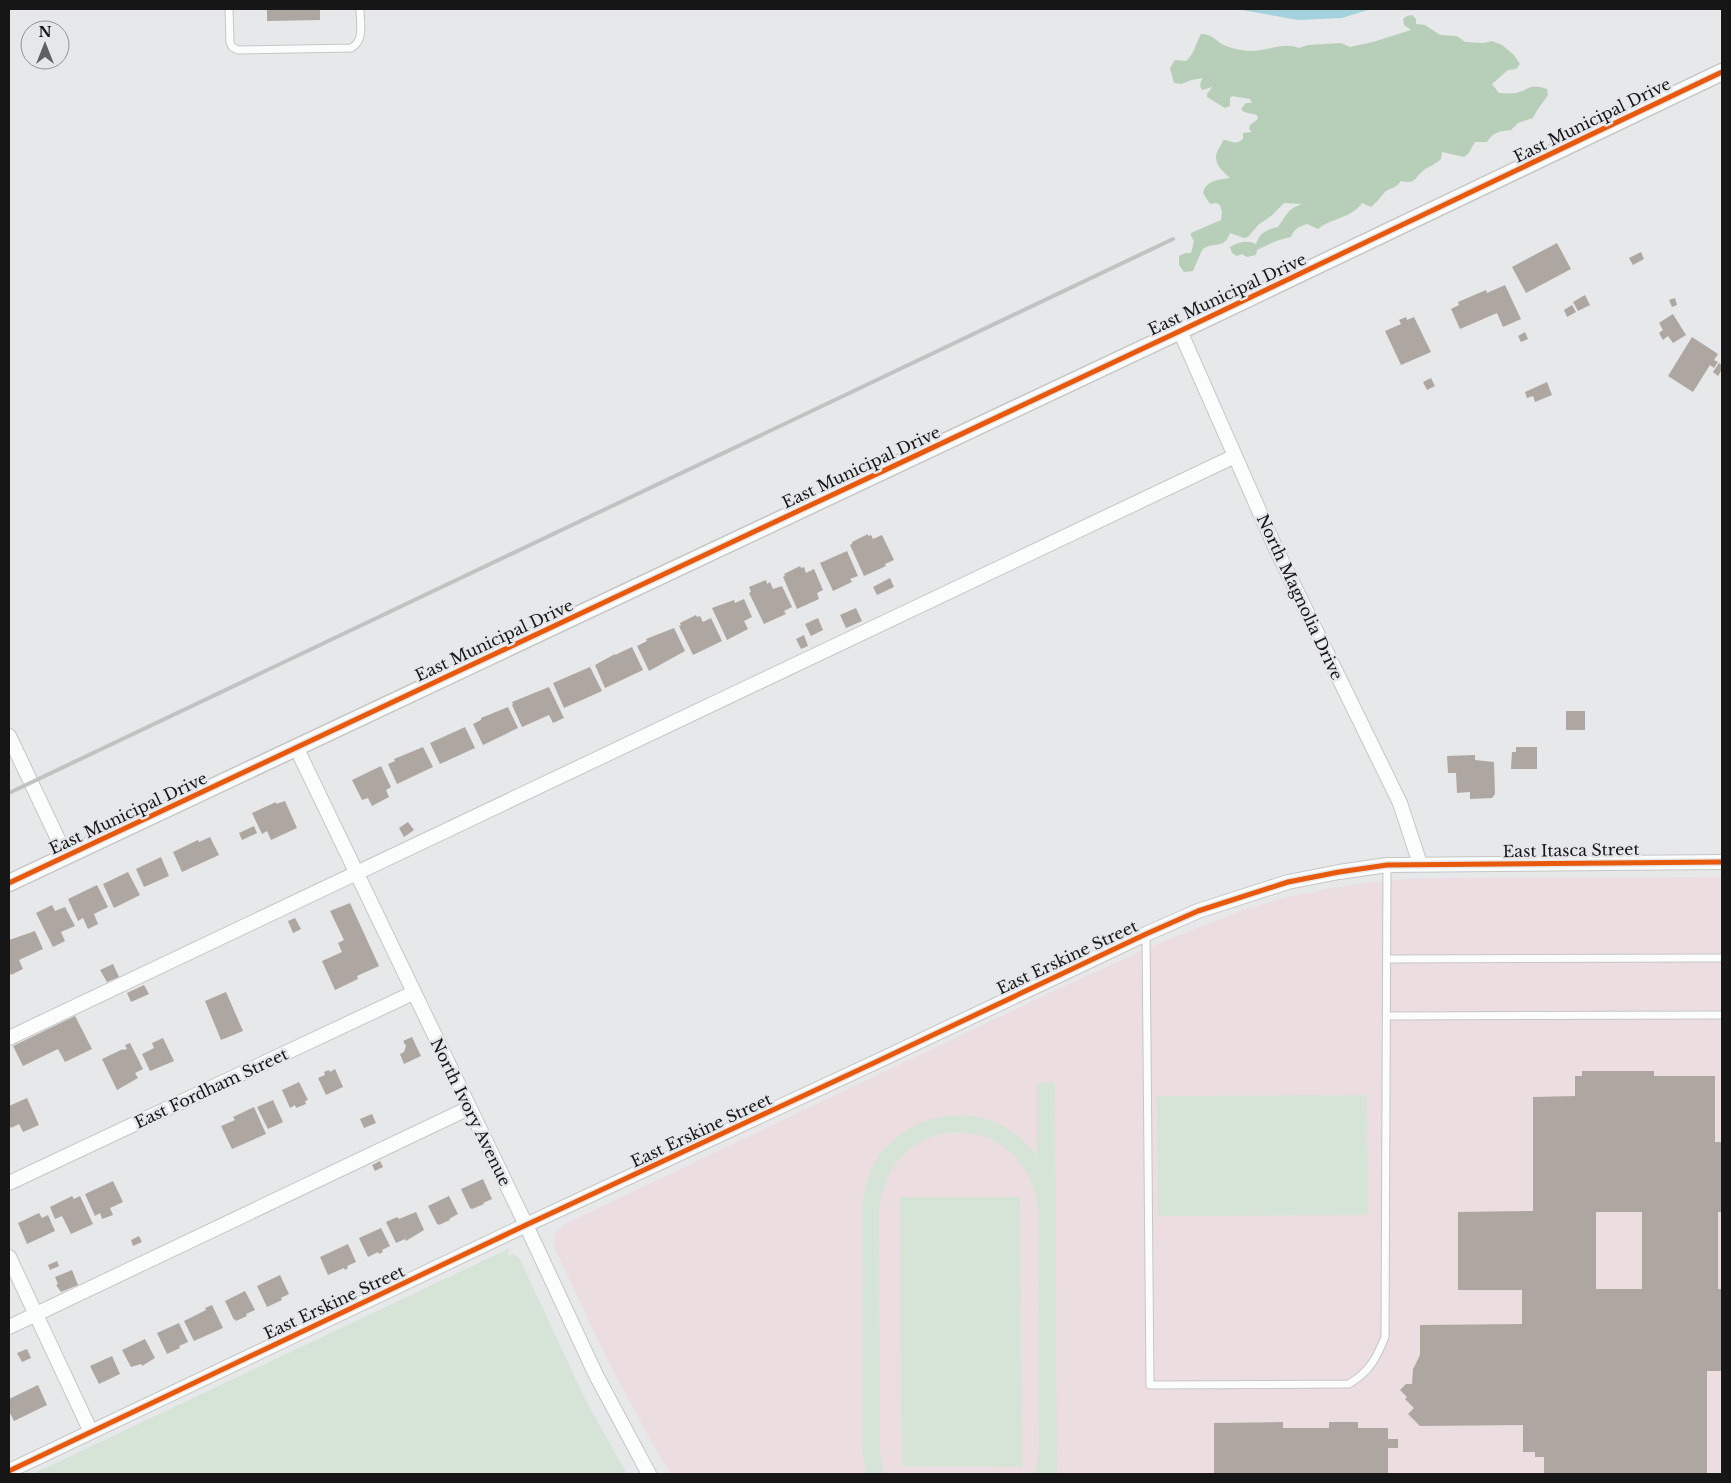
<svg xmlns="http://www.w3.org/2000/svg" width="1731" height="1483" font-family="'Libre Baskerville',serif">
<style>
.education{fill:#ecdee0}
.green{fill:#d5e4d7}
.forest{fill:#b7ceb9}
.water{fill:#a3d2dc}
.building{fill:#aea7a1;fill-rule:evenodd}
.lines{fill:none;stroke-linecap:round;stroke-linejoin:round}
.service-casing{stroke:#c6c6c7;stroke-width:9}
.minor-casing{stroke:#c6c6c7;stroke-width:16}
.tertiary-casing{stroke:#c6c6c7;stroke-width:19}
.service{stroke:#fbfcfc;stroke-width:7}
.minor{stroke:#fbfcfc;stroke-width:14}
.tertiary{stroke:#fbfcfc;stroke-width:16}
.rail{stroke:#c1c2c2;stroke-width:4}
.cycleway-casing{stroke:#e6e7ea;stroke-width:8}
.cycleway{stroke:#e8590c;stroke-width:5}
.labels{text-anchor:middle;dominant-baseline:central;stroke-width:5;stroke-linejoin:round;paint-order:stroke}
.street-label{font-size:16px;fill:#161617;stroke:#e6e7ea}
</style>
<rect width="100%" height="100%" fill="#e7e8e9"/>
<path class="education" d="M1722,877V1474H671L653,1445L609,1363L555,1249L554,1242L555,1233L565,1224L1043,996L1159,943L1243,910L1284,898L1327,889L1371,882L1404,879L1447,878Z"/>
<path class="green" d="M1037,1083H1055L1057,1474H1035L1039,1450L1038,1211C1028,1105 887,1107 879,1212L880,1450L884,1474H866L862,1450V1212C863,1197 865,1182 872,1168C896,1121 956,1101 1003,1126C1017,1133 1026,1144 1037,1155Z
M1367,1095L1368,1215L1158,1216L1157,1096Z
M900,1197H1020L1022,1467L902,1466Z
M508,1249H511L507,1253L510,1256L513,1253L520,1260L586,1401L627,1474H33Z"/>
<path class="forest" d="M1412,15L1416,19V24L1425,25L1440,35L1457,36L1465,42L1484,43L1492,41L1502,45L1514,55L1520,64L1516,69L1508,70L1492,84L1499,93C1505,93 1511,94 1516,93C1531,89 1529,83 1547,89L1548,95L1536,112L1533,118L1518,123L1511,130C1500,131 1493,132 1487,142H1475L1468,154L1464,157L1442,152L1441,159C1436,164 1430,166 1424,170C1414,177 1417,185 1401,181C1396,188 1393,187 1386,191C1384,193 1376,203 1371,207L1362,203C1352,218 1331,218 1318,229L1307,224C1298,227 1294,229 1291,237C1279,239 1267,245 1257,250L1256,255L1247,257L1242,254L1237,256L1232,253L1230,247C1238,242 1248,240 1256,244C1259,233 1267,229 1278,227C1287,215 1287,209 1302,204L1284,203L1271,216L1258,225L1248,237L1244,238L1230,233C1224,250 1214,241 1203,249C1201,251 1195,267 1193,271L1184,272L1179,265V256L1185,253H1191L1194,241L1191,236V233L1221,220L1222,212L1220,205L1216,203L1210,204L1203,193C1206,180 1218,180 1230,178C1222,171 1213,163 1217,152C1219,147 1222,145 1223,140C1230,140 1236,146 1243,139V133L1252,132L1249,129L1250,125L1258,119L1257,115L1244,112L1241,109L1246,103H1252L1250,99L1232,96L1230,98V106L1225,108L1207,97V94L1212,87L1202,90L1200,86L1201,81L1203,78L1191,80L1182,84L1174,83L1170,68L1175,60L1186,61C1195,53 1195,45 1201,34C1211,34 1214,39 1222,44C1229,48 1240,50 1248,51C1266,52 1283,41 1299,48L1308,45L1341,43L1350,47L1373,42L1411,30L1404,25L1403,19L1407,16Z"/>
<path class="water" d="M1237,9H1371L1342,18L1298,20Z"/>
<path class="building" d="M267,9H320V20L267,21Z
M1557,243L1571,269L1526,293L1512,267Z
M1641,252L1644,259L1633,265L1629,258Z
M1505,285L1521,319L1503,327L1497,313L1460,329L1451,309L1459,305L1458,302L1486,290L1487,293Z
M1585,295L1590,305L1578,311L1573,302Z
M1675,298L1677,305L1672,307L1669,300Z
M1572,305L1576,312L1567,317L1564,310Z
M1673,314L1686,335L1673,343L1668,336L1663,340L1659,333L1663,330L1659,323Z
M1406,317L1407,320L1414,317L1431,352L1401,365L1385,331L1401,324L1399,320Z
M1525,332L1528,339L1521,342L1518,336Z
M1692,337L1718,354L1714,360L1718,362L1714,368L1710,365L1693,392L1668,376Z
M1719,363L1722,365V369L1718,376L1713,372Z
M1431,378L1435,386L1427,390L1423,382Z
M1547,382L1552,395L1535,402L1533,396L1527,398L1525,392Z
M868,534V536L871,535L873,539L882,535L894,560L885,564L886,566L864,576L850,545L852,544V542Z
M847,551L858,576L850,579L852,582L833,591L820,563Z
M800,566L801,568L804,567L806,573L814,569L823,590L817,593L819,599L797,609L783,577L785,576L784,574Z
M890,578L894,587L877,595L873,587Z
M766,580L767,584L770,582L773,589L782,586L792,607L784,611L786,614L764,624L749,593L751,592L749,587Z
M744,599L752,617L744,621L748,629L727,640L712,608L734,600L735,603Z
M856,608L862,621L846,628L840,615Z
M696,615L697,617L700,616L703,622L711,618L722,641L693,655L679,626L681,625L680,623Z
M818,618L823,630L811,636L805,624Z
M674,628L685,651L649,671L637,646L647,641L646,639Z
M804,635L808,646L801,649L796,639Z
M632,647L643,670L605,688L595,665L615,654V655Z
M590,667L602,691L564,708L553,683Z
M549,687L564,718L553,723L549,715L522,727L512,705L513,704L512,702Z
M508,707L518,728L483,745L473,724L481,720V718Z
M1566,711H1585V730H1566Z
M465,727L475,748L440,764L430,743Z
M423,747L433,767L397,784L388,764L395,761L394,759Z
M1516,747H1537V769H1511L1512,752H1516Z
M1475,755V760L1494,762L1495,794L1492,798L1470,799V792L1457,793L1456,773H1448L1447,756Z
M381,766L391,787L386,790L389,797L372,806L368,798L362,800L352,780Z
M285,801L297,828L271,840L267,831L262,834L252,813L276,802V804Z
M408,822L414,830L404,837L399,828Z
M254,826L257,833L242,840L239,833Z
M210,837L219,855L182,872L173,852L198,840L199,842Z
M161,857L169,876L144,887L136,869Z
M128,872L140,895L114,908L103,884Z
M97,885L108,907L94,914L98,924L88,929L83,918L78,921L68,899Z
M350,903L379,966L357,976L358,979L335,990L322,961L342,952L338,943L344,940L330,911Z
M52,905L55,911L65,907L75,926L61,932L65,941L53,947L36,913Z
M295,918L301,929L293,933L288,921Z
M35,931L43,949L19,960L23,969L11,975L9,970V940Z
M113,964L119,977L107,982L100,970Z
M144,985L149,994L131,1002L127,993Z
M226,992L243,1031L221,1040L205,1001Z
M75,1016L92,1049L65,1062L58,1049L23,1066L13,1046Z
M412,1037L421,1056L404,1064L400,1054L404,1052L406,1046L403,1041Z
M163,1038L174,1061L150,1071L142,1054L154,1048L152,1043Z
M130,1043L143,1069L135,1073L138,1078L117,1090L102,1059L123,1049V1050L127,1049L125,1045Z
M335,1069L343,1087L326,1095L318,1078L325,1075L324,1072L329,1070L330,1072Z
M1582,1071H1654V1076H1715V1142H1722V1212H1718V1289H1722V1371H1707V1474H1544V1457H1535V1452H1523V1425L1420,1426L1408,1414L1414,1408L1405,1399L1407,1397L1400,1390L1406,1384H1412L1413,1369L1420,1355V1325L1522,1324V1290H1458V1212L1533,1211V1097L1575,1096V1076H1582ZM1596,1212H1642V1289H1596Z
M299,1082L308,1100L305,1101L306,1104L296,1108L295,1105L290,1108L282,1090Z
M27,1098L39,1125L23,1132L19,1124L11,1128L9,1124V1106Z
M273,1100L283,1122L268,1129L257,1107Z
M254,1107L266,1134L232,1149L221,1126L235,1120L233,1117Z
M372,1114L376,1123L364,1128L360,1119Z
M380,1161L383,1167L375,1171L372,1165Z
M483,1179L492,1199L483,1203L484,1204L472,1209L470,1208L461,1189Z
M113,1181L123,1202L110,1208L113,1215L102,1219L100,1213L95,1216L85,1194Z
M72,1196L74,1199L80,1196L93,1224L71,1234L62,1216L55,1219L50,1207Z
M449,1196L458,1214L449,1219L450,1220L439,1225L438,1224H437L428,1206Z
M416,1212L424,1230L406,1241L405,1239L396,1243L386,1222L397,1217L399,1219Z
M39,1213L42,1218L48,1215L55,1231L27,1244L18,1223Z
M381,1228L390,1246L382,1250L383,1252L379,1254L378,1252L368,1257L359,1238Z
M139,1236L142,1242L133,1246L131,1240Z
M348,1244L356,1262L347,1266L348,1268L345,1270L344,1268L328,1275L320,1257Z
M57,1261L59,1266L50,1270L48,1265Z
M72,1270L78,1285L61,1292L56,1285L58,1284L55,1277Z
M280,1275L289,1294L281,1298L282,1300L267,1307L257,1286Z
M245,1291L255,1310L246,1314L247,1316L236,1321L235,1319L234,1320L225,1301Z
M212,1305L223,1328L194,1341L184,1321L206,1310L205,1308Z
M179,1323L188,1342L179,1346L180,1348L167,1354L157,1333Z
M145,1339L155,1358L142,1366L141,1364L131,1367L122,1350Z
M27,1349L31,1358L22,1362L17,1353Z
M112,1356L120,1374L99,1384L90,1366Z
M38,1385L47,1405L14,1421L9,1411V1399Z
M1283,1422V1428H1329V1422H1358V1428H1388V1439H1398V1448H1388V1474H1214V1423Z"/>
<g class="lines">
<defs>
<path id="service" d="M229,9L230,42L232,47L238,50L351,48C365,41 360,23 360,9
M1146,934L1150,1385L1349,1384C1370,1371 1376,1359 1385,1337L1387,865
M1387,959L1722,958
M1387,1016L1722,1015"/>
<path id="minor" d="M1180,331L1276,549L1400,803L1420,864
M9,736L66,856
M296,747L526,1225L596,1375L649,1474
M9,1038L1235,456
M9,1183L413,993
M9,1257L91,1432
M9,1327L469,1108
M9,1471L526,1225L878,1061L1146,934L1198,911L1288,882L1339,872L1387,865L1722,862"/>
<path id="tertiary" d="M9,883L1180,331L1722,72"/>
</defs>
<use href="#service" class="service-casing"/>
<use href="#minor" class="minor-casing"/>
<use href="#tertiary" class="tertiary-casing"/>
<use href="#service" class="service"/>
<use href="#minor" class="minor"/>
<use href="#tertiary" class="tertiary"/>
<path class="rail" d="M9,793L1173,239"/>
<defs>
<path id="cycleway" d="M9,883L1180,331L1722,72
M9,1471L526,1225L878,1061L1146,934L1198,911L1288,882L1339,872L1387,865L1722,862"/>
</defs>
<use href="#cycleway" class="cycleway-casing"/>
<use href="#cycleway" class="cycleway"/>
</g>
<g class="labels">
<g class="street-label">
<text transform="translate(1592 120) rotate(-26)">East Municipal Drive</text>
<text transform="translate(1227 294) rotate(-25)">East Municipal Drive</text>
<text transform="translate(861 467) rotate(-25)">East Municipal Drive</text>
<text transform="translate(1300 597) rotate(65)">North Magnolia Drive</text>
<text transform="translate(494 640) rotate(-25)">East Municipal Drive</text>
<text transform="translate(128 813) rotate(-25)">East Municipal Drive</text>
<text transform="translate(1571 850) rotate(-1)">East Itasca Street</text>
<text transform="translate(1067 957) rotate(-25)">East Erskine Street</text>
<text transform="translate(211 1088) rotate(-25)">East Fordham Street</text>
<text transform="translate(471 1112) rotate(64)">North Ivory Avenue</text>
<text transform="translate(701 1130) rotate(-25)">East Erskine Street</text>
<text transform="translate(334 1302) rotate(-25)">East Erskine Street</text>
</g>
</g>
<rect width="1731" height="1483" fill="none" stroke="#161617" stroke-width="20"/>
<g transform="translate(45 45)"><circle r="24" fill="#e6e7ea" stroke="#939396"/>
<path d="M0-4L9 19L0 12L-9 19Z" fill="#5f6060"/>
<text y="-8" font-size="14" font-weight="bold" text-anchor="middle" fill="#161617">N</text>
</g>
</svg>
